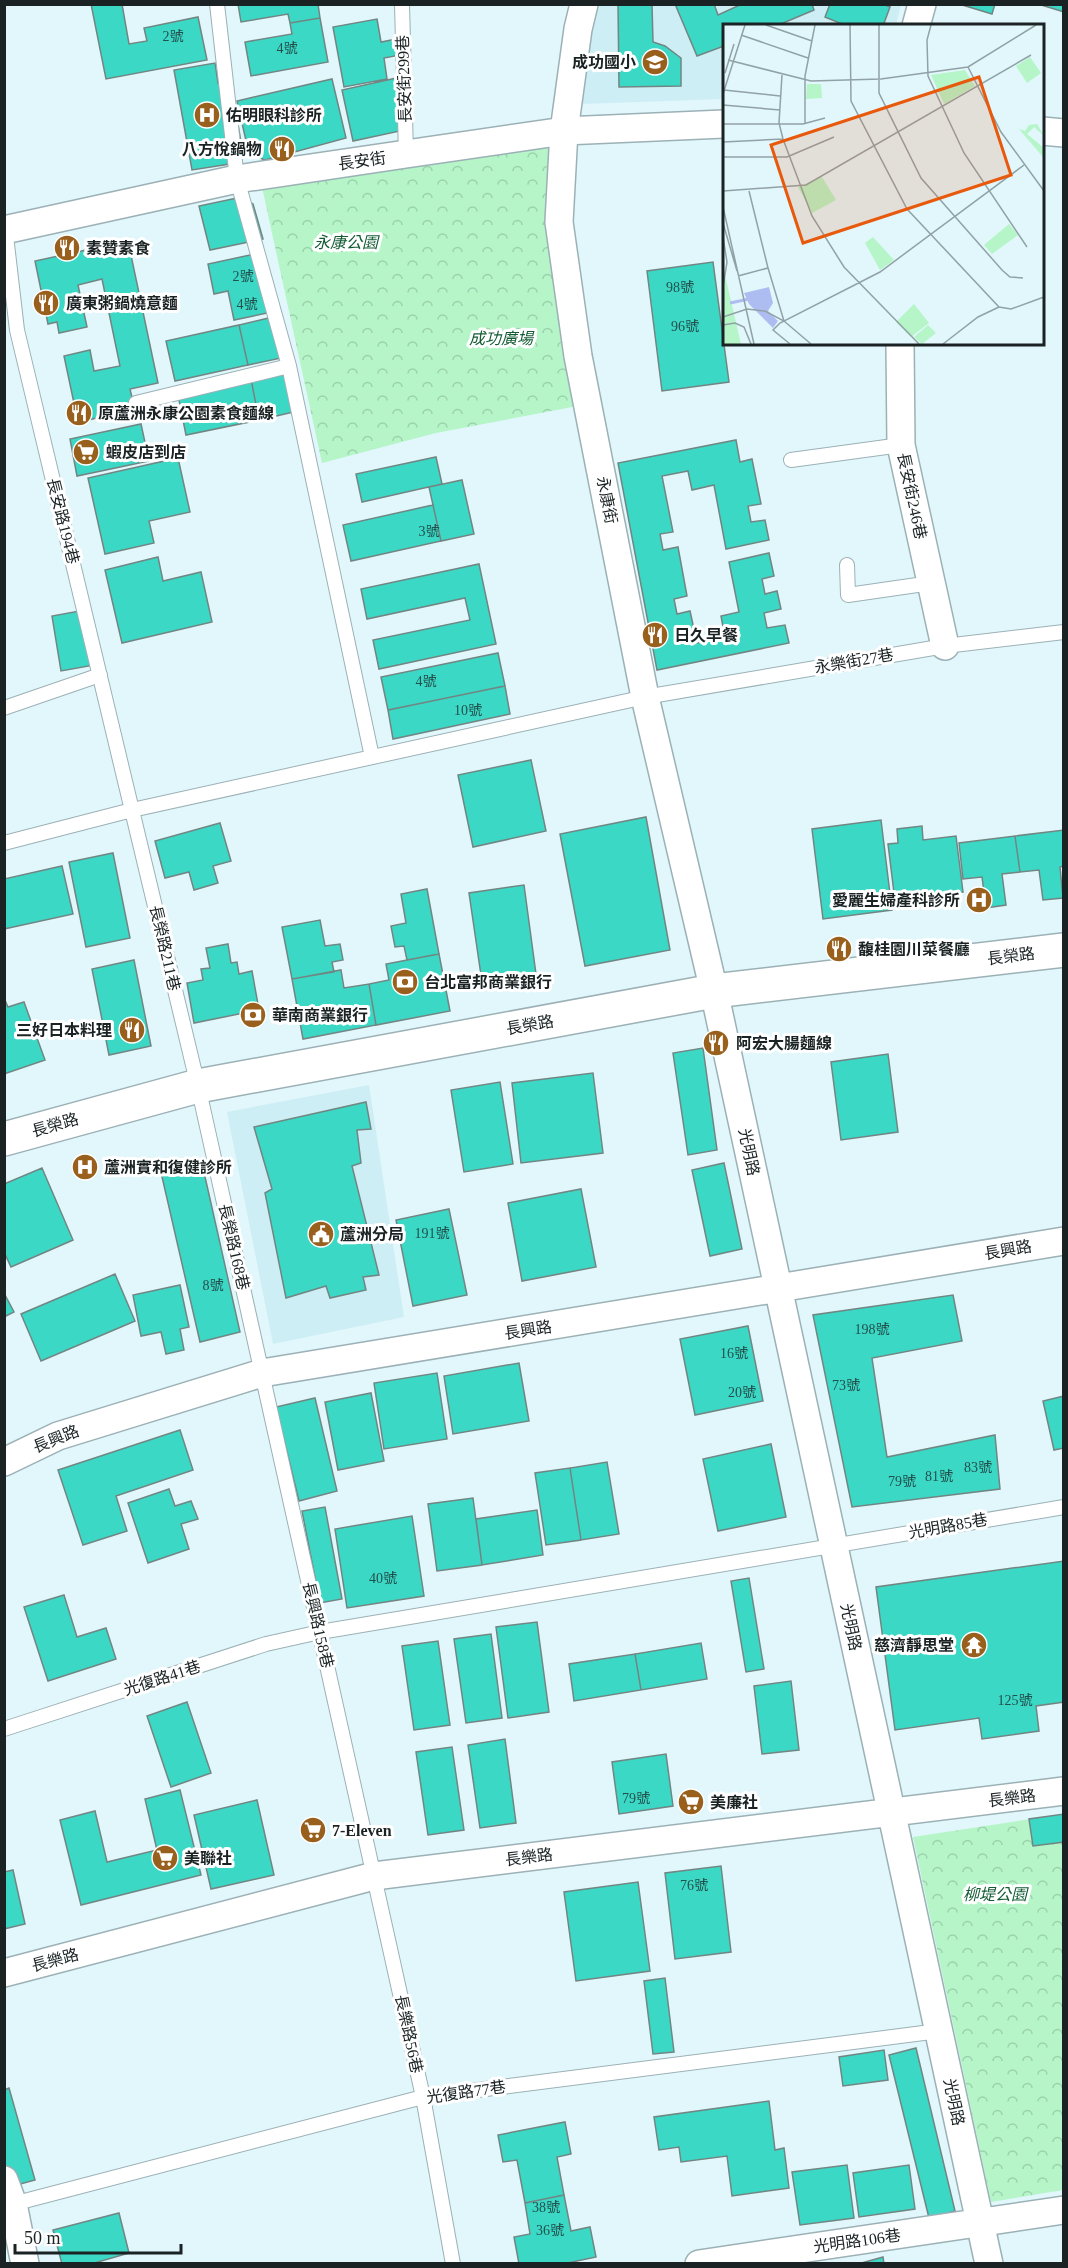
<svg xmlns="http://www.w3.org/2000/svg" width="1068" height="2268" font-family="'Times New Roman','Noto Sans TC',serif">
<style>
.built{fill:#ceeef5}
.park{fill:url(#park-crowns)}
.building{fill:#3cd8c6;stroke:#718682;stroke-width:1.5}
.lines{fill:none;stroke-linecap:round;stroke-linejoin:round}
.lane-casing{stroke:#9cb1b6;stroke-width:16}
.street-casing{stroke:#9cb1b6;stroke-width:30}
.secondary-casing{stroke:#9cb1b6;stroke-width:36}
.lane{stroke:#fff;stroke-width:14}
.street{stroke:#fff;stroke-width:27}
.secondary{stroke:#fff;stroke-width:33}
.labels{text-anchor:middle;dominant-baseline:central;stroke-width:6;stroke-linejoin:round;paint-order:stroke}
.number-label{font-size:14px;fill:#22504c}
.poi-label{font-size:16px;font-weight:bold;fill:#1a2224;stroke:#fff;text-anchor:start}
.street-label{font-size:16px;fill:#1a2224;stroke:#fff}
.park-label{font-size:16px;font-style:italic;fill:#125b33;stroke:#fff}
.inset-river{fill:none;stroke:#adbdf2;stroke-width:3}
.inset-road{fill:none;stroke:#91a2a6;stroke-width:1.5}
.view{fill:#e8590c;fill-opacity:0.15;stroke:#e8590c;stroke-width:3}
.inset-edge{fill:none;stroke:#1a2224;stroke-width:3}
</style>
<defs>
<pattern id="park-crowns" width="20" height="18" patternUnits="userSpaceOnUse" patternTransform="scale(1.5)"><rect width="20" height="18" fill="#b5f5c8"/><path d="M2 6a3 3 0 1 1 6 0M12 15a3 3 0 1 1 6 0" fill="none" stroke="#9bd2ac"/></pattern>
</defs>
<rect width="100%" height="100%" fill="#e1f7fc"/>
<path class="built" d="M594,5H901L896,25L724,26V99L581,104Z
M369,1085L404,1317L273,1344L227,1112Z"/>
<path class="park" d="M564,131L588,404L436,433L322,463L262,187Z
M1063,1814V2190L991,2202L913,1837Z"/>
<path class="building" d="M91,4H122L129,44L147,41L144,28L198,17L207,60L106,79Z
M238,4H318L320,18L290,23L288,14L241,22Z
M618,4H652L653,42L665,46L681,58V86L619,87Z
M675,4H714L718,15L742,4H812L814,10L776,26H724V46L697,56Z
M830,4H883L890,7L883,26H847L825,17Z
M959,4H995L992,14Z
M1038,4H1064V12Z
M320,18L328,62L251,76L245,42L292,34L290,23Z
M377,19L381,42L397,39L400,55L384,58L387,79L344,87L333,27Z
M215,63L218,83L230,80L243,153L230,164L192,170L174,70Z
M401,77L400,131L353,141L342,90Z
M332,79L346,138L265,160L249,154L237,101Z
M237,198L246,200L253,204L263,239L210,250L199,206Z
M128,241L158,383L130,389L135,410L78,422L64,356L90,350L94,371L120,366L102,279L78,285L87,327L59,333L57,322L48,324L35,261Z
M264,252L277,311L234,320L228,291L214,294L208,264Z
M713,262L729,382L662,391L647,271Z
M277,316L286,357L248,365L239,325Z
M239,325L248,365L175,381L166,341Z
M290,371L298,411L259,420L251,379Z
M251,379L259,420L186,435L178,395Z
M141,424L149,461L77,476L70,439Z
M736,440L740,462L752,459L761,504L748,506L751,522L765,520L769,540L726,549L714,485L692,490L688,471L662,476L673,532L660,534L663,550L678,547L687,596L674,599L677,614L690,611L697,643L725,638L721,616L739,612L729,562L769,553L774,576L762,579L765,594L777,591L781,609L764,613L767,628L785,625L789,643L657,670L618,463Z
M436,457L442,484L362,502L356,474Z
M178,458L190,512L149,521L154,543L105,554L88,478Z
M462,480L474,534L441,541L429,487Z
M433,505L441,541L351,561L343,525Z
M158,557L163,581L201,572L212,622L122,643L105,570Z
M479,564L496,644L379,669L373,640L470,620L465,598L367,619L361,589Z
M90,609L100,664L61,671L52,616Z
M498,653L505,686L388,710L381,677Z
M505,686L510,714L393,739L388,710Z
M531,760L546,831L473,847L458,775Z
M646,817L670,950L585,966L560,834Z
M881,820L892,910L823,919L812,829Z
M220,823L231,861L213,866L218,883L194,890L189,872L165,878L155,841Z
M922,826L923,840L956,836L963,892L895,901L888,844L898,843L897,829Z
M1064,830V866L1060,867L1063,898L1043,900L1039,870L1020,872L1015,836Z
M1015,836L1020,872L1002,874L1006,905L986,908L982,877L963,879L959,843Z
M113,853L130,938L86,947L69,862Z
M62,866L73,914L4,929V879Z
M524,885L536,974L482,982L469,893Z
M427,889L439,954L407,960L404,946L395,947L391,926L406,923L401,894Z
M320,920L325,946L340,944L343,960L332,962L334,972L292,979L282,927Z
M228,944L231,963L237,962L239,974L252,971L259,1010L194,1023L187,983L203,980L201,969L210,968L206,948Z
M439,954L450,1011L376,1025L369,984L389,980L386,964Z
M134,960L151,1046L109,1055L92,969Z
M341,970L344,988L369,984L376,1025L303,1039L292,979Z
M4,998L8,1007L24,1002L45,1060L4,1074Z
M703,1048L717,1150L688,1155L673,1053Z
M888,1054L898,1132L841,1140L831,1062Z
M593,1073L603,1153L521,1163L512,1083Z
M500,1082L513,1164L464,1172L451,1090Z
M366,1102L371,1129L357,1130L361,1163L352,1166L379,1275L363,1277L366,1290L330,1298L326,1286L286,1298L265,1193L272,1189L254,1127Z
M201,1159L240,1332L200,1342L160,1168Z
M724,1163L742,1249L710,1256L692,1170Z
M42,1168L73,1240L11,1267L4,1252V1184Z
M581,1189L596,1267L522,1281L508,1203Z
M449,1209L467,1295L413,1306L396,1220Z
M115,1274L135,1321L41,1361L21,1314Z
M180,1285L189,1327L180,1329L184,1350L166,1354L161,1332L141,1336L133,1295Z
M4,1293L14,1312L4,1317Z
M953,1295L962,1341L872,1358L887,1457L995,1435L1000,1489L852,1507L813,1315Z
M748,1326L763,1401L695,1415L680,1339Z
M519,1363L529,1421L453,1434L444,1376Z
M437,1373L447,1439L384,1449L374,1383Z
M371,1393L384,1461L338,1470L325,1402Z
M1064,1396V1448L1054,1450L1043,1401Z
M315,1398L337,1491L299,1501L276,1407Z
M180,1430L193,1470L116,1496L127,1531L83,1545L58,1470Z
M771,1444L786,1517L718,1531L703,1459Z
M607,1462L619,1534L581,1540L570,1468Z
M570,1468L581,1540L546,1545L535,1473Z
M169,1489L175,1506L191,1501L198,1519L181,1524L189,1549L148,1563L128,1503Z
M473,1498L482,1565L437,1571L428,1504Z
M325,1507L342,1599L320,1603L302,1511Z
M537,1510L543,1555L482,1565L476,1519Z
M412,1516L424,1596L347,1608L335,1529Z
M1064,1561V1702L1036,1706L1039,1731L982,1739L979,1718L895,1730L876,1587Z
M749,1578L764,1669L746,1672L731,1581Z
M64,1595L77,1637L106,1628L116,1659L48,1681L24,1607Z
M537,1622L549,1712L508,1718L496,1627Z
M491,1634L502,1718L466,1723L454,1639Z
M438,1641L450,1725L414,1730L402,1646Z
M701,1643L707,1679L641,1690L635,1654Z
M635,1654L641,1690L574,1701L569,1664Z
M791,1681L799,1750L762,1754L754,1686Z
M187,1702L211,1773L171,1787L147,1716Z
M505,1739L516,1823L480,1828L468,1745Z
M452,1747L464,1830L428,1835L416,1752Z
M666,1754L673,1806L619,1814L612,1762Z
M180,1790L201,1875L81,1905L60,1820L95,1811L107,1862L157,1850L145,1799Z
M257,1800L274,1875L211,1889L194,1815Z
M1064,1814V1842L1033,1846L1029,1819Z
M721,1866L731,1952L675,1959L665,1873Z
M13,1870L25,1924L4,1929V1872Z
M638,1882L650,1971L576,1981L564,1892Z
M665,1978L674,2052L653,2054L644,1981Z
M916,2048L955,2211L929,2218L889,2055Z
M884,2050L888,2080L843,2086L839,2057Z
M9,2088L35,2180L9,2187L4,2170V2090Z
M769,2101L775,2150L784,2148L789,2188L732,2196L727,2156L681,2162L679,2147L659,2150L654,2117Z
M565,2122L571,2154L557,2157L564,2195L525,2203L517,2160L503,2162L498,2135Z
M847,2165L854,2218L800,2225L792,2172Z
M909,2165L915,2209L859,2217L853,2173Z
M564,2195L571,2231L590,2227L596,2257L563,2264H519L514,2237L530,2234L525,2203Z
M119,2213L129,2253L91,2264H62L53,2230Z
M883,2257L884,2264H858Z"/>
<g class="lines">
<defs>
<path id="lane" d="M217,4L237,179L289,366L372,757
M402,4L406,154
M5,227L17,330L198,1086L423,2097L453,2264
M136,403L289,366
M791,460L901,445
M847,565L848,595L931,583
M4,708L100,675
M4,843L132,810L645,697L945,646L1064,632
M4,1729L266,1644L320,1632L1064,1507
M9,2205L423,2097L939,2031"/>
<path id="street" d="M584,4L578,29L564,131L559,222L578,356L645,697L714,991L989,2264
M916,26L922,4
M1042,131L1064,133
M4,230L237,179L406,154L564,131L724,124
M900,344L901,445L945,646
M4,1462L58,1436L262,1373L1064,1241
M4,1973L374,1876L1064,1791
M4,2180L13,2204L25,2264
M699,2264L1064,2210"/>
<path id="secondary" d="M4,1139L198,1086L714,991L1064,950"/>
</defs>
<use href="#lane" class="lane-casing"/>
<use href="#street" class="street-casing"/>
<use href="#secondary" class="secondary-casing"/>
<use href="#lane" class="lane"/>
<use href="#street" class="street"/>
<use href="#secondary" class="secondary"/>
</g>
<defs>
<symbol id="school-disc" viewBox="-11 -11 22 22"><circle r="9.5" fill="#98601c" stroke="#fff"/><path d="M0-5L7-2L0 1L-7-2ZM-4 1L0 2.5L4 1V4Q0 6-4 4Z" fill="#fff"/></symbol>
<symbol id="hospital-disc" viewBox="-11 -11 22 22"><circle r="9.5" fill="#98601c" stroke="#fff"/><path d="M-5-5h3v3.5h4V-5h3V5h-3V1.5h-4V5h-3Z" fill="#fff"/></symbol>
<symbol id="restaurant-disc" viewBox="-11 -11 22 22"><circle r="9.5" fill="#98601c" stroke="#fff"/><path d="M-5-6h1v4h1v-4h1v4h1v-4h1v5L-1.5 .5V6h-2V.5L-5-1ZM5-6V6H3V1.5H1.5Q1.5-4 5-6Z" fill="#fff"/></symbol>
<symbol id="supermarket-disc" viewBox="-11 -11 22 22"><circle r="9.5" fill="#98601c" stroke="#fff"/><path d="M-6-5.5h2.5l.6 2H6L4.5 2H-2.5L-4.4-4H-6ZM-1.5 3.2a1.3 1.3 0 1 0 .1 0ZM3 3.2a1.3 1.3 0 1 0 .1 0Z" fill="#fff"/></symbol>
<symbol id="bank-disc" viewBox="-11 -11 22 22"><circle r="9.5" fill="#98601c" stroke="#fff"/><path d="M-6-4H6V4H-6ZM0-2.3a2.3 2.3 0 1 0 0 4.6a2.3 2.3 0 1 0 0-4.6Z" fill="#fff"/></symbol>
<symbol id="civic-disc" viewBox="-11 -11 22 22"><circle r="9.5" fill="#98601c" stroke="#fff"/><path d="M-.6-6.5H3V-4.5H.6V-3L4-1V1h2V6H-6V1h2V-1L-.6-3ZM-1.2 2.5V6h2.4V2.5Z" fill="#fff"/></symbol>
<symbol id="temple-disc" viewBox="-11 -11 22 22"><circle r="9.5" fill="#98601c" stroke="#fff"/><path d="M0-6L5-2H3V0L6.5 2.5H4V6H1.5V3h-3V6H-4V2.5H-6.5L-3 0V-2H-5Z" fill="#fff"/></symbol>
</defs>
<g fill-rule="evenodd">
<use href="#school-disc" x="640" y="47" width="30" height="30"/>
<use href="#hospital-disc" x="192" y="100" width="30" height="30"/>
<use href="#restaurant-disc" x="267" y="134" width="30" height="30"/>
<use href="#restaurant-disc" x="52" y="233" width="30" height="30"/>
<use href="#restaurant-disc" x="31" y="288" width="30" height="30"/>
<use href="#restaurant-disc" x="64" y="398" width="30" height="30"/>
<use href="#supermarket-disc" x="71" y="437" width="30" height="30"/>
<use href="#restaurant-disc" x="640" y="620" width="30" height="30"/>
<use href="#hospital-disc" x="964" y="885" width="30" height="30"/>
<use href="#restaurant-disc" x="824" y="934" width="30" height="30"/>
<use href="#bank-disc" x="390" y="967" width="30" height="30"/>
<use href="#bank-disc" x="238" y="1000" width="30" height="30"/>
<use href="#restaurant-disc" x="117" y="1015" width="30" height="30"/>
<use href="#restaurant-disc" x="701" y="1028" width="30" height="30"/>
<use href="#hospital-disc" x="70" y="1152" width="30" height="30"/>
<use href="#civic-disc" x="306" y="1219" width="30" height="30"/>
<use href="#temple-disc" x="959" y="1630" width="30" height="30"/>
<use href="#supermarket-disc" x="676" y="1787" width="30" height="30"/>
<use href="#supermarket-disc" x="298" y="1815" width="30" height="30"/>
<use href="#supermarket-disc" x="150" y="1843" width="30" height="30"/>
</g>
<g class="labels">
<g class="number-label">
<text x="173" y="36">2號</text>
<text x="287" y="48">4號</text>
<text x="243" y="276">2號</text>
<text x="680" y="287">98號</text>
<text x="247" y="304">4號</text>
<text x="685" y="326">96號</text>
<text x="429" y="531">3號</text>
<text x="426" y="681">4號</text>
<text x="468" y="710">10號</text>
<text x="432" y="1233">191號</text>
<text x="213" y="1285">8號</text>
<text x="872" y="1329">198號</text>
<text x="734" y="1353">16號</text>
<text x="846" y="1385">73號</text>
<text x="742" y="1392">20號</text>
<text x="978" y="1467">83號</text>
<text x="939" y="1476">81號</text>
<text x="902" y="1481">79號</text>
<text x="383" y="1578">40號</text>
<text x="1015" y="1700">125號</text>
<text x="636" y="1798">79號</text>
<text x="694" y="1885">76號</text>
<text x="546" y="2207">38號</text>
<text x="550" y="2230">36號</text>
</g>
<g class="poi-label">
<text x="636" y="62" text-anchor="end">成功國小</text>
<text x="226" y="115">佑明眼科診所</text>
<text x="262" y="149" text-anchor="end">八方悅鍋物</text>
<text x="86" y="248">素贊素食</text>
<text x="66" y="303">廣東粥鍋燒意麵</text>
<text x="98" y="413">原蘆洲永康公園素食麵線</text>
<text x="106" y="452">蝦皮店到店</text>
<text x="674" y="635">日久早餐</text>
<text x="960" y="900" text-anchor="end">愛麗生婦產科診所</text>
<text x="858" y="949">馥桂園川菜餐廳</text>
<text x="424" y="982">台北富邦商業銀行</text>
<text x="272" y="1015">華南商業銀行</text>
<text x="112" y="1030" text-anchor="end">三好日本料理</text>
<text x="736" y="1043">阿宏大腸麵線</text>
<text x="104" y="1167">蘆洲實和復健診所</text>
<text x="340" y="1234">蘆洲分局</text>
<text x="954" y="1645" text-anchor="end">慈濟靜思堂</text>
<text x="710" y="1802">美廉社</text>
<text x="332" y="1830">7-Eleven</text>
<text x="184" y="1858">美聯社</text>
</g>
<g class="street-label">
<text transform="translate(404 79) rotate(-92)">長安街299巷</text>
<text transform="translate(362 161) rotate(-8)">長安街</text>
<text transform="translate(912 496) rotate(78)">長安街246巷</text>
<text transform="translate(607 500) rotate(79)">永康街</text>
<text transform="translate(63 521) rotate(76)">長安路194巷</text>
<text transform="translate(854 661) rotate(-10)">永樂街27巷</text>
<text transform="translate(165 948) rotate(77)">長榮路211巷</text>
<text transform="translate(1011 956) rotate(-7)">長榮路</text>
<text transform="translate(530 1025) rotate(-10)">長榮路</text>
<text transform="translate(55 1125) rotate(-16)">長榮路</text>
<text transform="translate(749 1152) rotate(78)">光明路</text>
<text transform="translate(234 1247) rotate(77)">長榮路168巷</text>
<text transform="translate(1008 1250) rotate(-10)">長興路</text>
<text transform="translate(528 1330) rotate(-9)">長興路</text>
<text transform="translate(56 1439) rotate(-22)">長興路</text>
<text transform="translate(948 1526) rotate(-10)">光明路85巷</text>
<text transform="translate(318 1625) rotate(77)">長興路158巷</text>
<text transform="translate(851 1627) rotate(78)">光明路</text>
<text transform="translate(162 1678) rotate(-18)">光復路41巷</text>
<text transform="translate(1012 1798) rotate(-7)">長樂路</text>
<text transform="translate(529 1857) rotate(-7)">長樂路</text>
<text transform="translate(55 1960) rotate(-15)">長樂路</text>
<text transform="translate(409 2034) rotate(78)">長樂路56巷</text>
<text transform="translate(466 2092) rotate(-8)">光復路77巷</text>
<text transform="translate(954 2102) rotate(78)">光明路</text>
<text transform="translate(857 2241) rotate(-8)">光明路106巷</text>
</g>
<g class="park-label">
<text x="346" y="242">永康公園</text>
<text x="501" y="338">成功廣場</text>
<text x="995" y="1894">柳堤公園</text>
</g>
</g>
<g transform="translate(723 24)">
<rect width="321" height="321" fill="#e1f7fc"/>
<path d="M307,33L318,49L304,59L293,42ZM242,46L252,62L221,80L208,51ZM84,60H98L99,74L83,75ZM99,153L113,176L89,189L75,163ZM286,200L295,211L269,230L261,221ZM150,213L171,236L157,246L142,219ZM0,243L2,251L18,320H0ZM191,280L206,299L188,313L173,298ZM205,301L213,309L199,320L191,313Z" fill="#b5f5c8"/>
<path d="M314,100L321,112L311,103L304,110L321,124L320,133L296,105L302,107L306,101Z" fill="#b5f5c8"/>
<path d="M46,263L50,279L45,287L55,297L50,304L26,280L21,269Z" fill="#adbdf2"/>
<path class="inset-river" d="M7,279L26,275"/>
<path class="inset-road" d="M43,1L89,17M127,1L128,77L184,185L276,283L288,285L321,273M156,1V69L198,154L279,246L287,253L300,254M208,1L204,16L205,52L241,129L304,223M18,11L85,34M5,36L88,57L158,55L245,43L313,1M245,43L278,108L321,167M2,49L11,20M59,51L56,99L60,115L89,192L121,243L196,320M1,66L57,72M0,70L22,1M0,81L57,86M0,100H80L102,94M82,100V52L92,1M0,118L60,115M0,133H64L111,113M0,167L83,161L308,31M26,167L45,244M0,183L31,320M0,199L14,247M0,213L4,238L0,263M15,252L45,244L61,297M0,293L24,285L42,287L61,297L88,320M0,301L12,299L21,303L28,320M67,320L50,306L57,299L157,248L301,141M220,320L255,293L276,283"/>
<path class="view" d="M256,53L288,151L80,219L48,121Z"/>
<rect width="321" height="321" class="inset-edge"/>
</g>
<rect width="1068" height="2268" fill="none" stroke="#1a2224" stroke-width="12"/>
<path d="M15 2244v9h166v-9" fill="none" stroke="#1a2224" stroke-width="3"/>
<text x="24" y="2244" font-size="18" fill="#1a2224" stroke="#ffffff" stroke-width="4.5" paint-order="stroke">50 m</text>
</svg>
